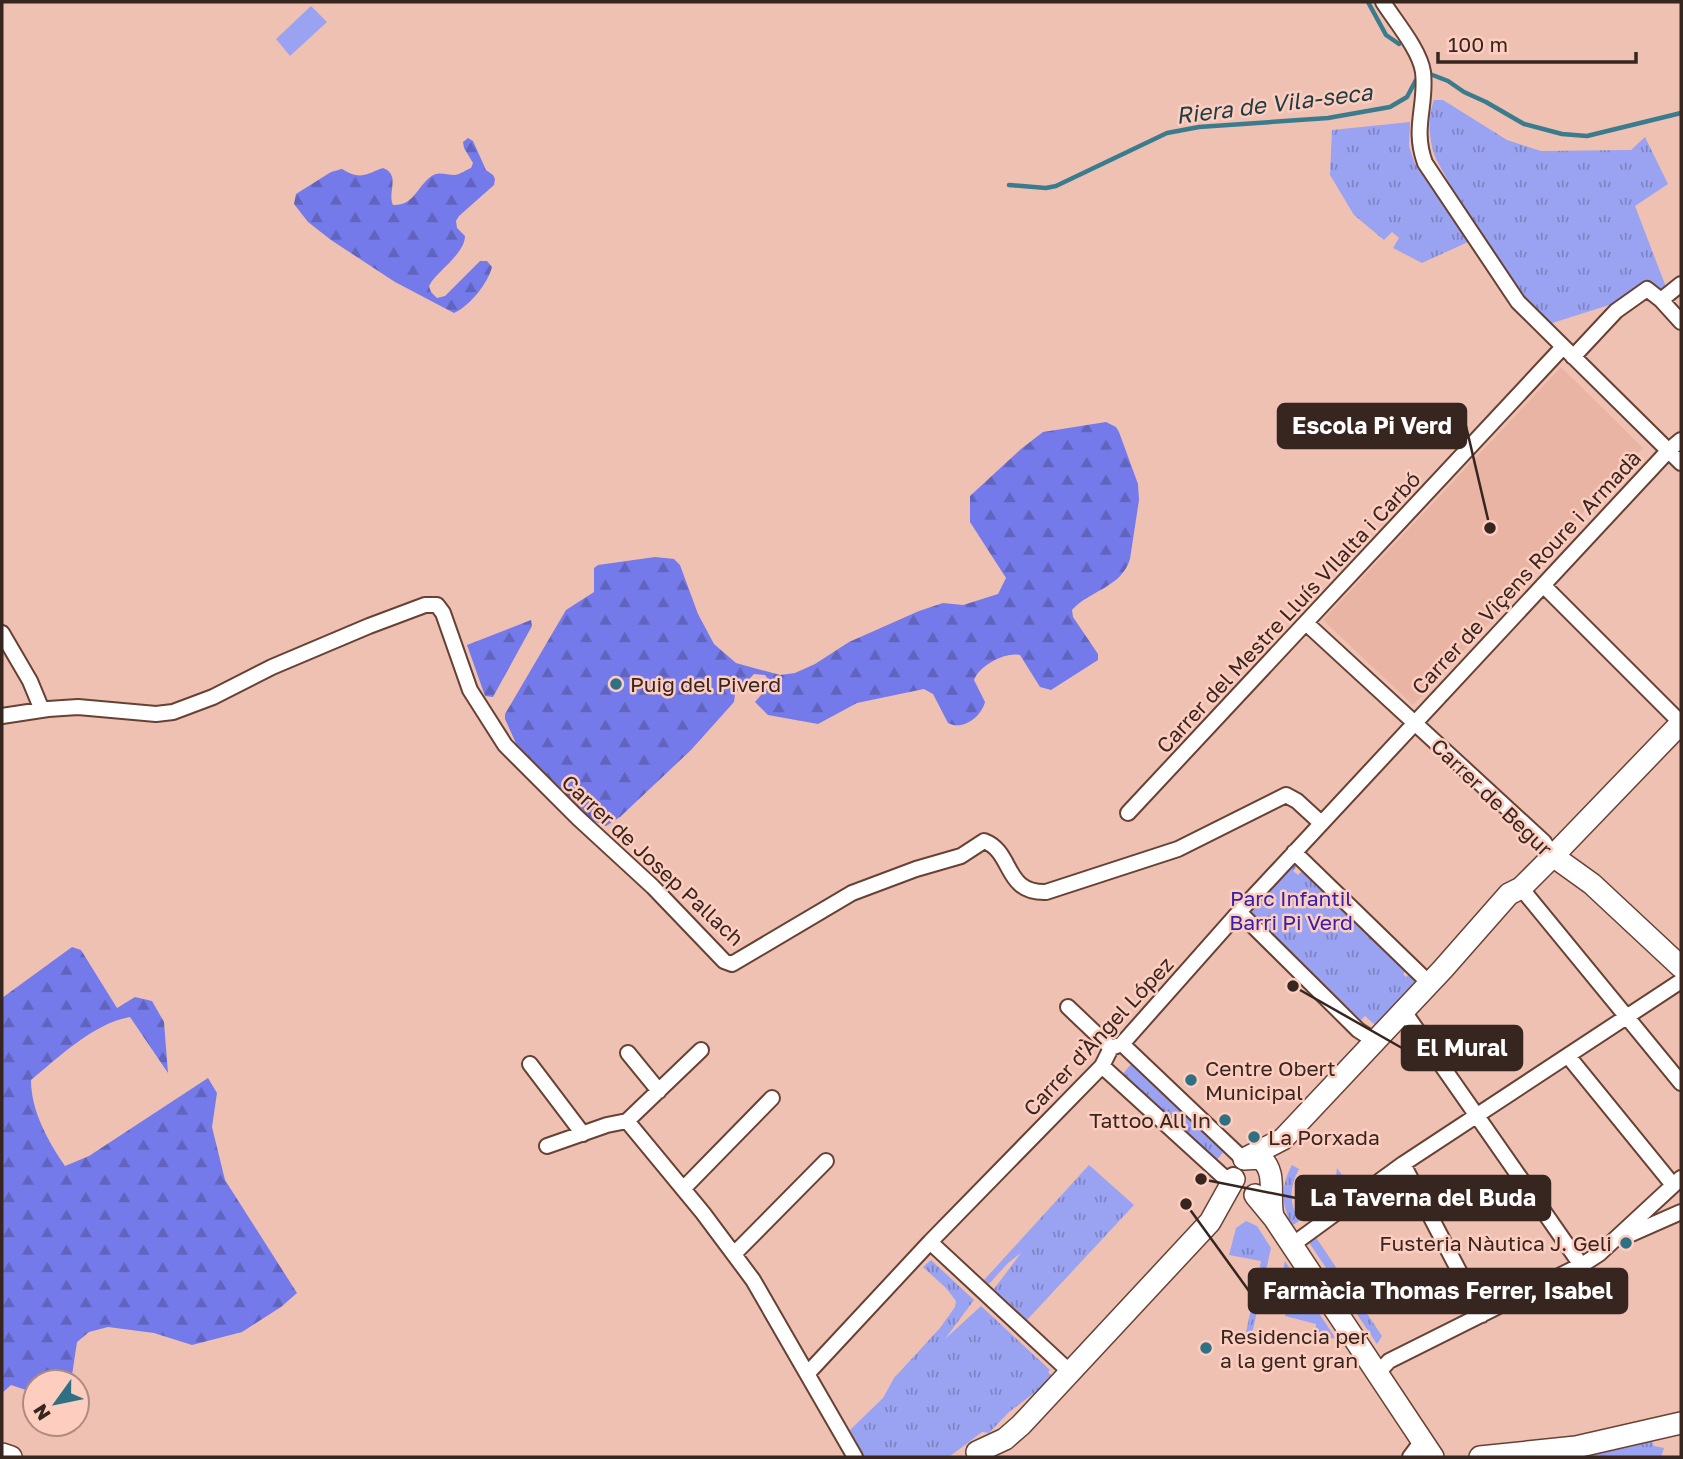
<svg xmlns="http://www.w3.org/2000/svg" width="1683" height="1459" font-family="'Golos Text',sans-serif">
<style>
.built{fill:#e9b4a3}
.grass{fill:url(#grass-tufts)}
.forest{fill:url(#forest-firs)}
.pitch{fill:#9aa2f2}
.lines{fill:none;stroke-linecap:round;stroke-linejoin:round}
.stream{stroke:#3a7c8e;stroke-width:4.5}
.street-casing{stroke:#674134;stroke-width:18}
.secondary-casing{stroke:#674134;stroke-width:24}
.street{stroke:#fff;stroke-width:14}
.secondary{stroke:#fff;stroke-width:21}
.poi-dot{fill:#2f7183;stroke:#fdcebf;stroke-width:2.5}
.labels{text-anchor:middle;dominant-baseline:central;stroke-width:5;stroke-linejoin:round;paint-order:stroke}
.street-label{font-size:21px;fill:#37251f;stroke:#fdcebf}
.poi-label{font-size:21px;fill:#37251f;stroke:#fdcebf;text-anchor:start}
.park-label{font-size:21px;fill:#3520a6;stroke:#fdcebf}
.water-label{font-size:23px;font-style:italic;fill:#1d3c45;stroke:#fdcebf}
.leader{fill:none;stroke:#37251f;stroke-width:2.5}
.callout-dot{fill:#37251f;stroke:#fdcebf;stroke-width:2.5}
.callout{fill:#37251f;stroke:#37251f;stroke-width:2.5}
.callout-label{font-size:23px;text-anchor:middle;font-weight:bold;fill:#fff}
</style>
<defs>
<pattern id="grass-tufts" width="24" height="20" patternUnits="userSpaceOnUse" patternTransform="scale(1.75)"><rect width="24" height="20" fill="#9aa2f2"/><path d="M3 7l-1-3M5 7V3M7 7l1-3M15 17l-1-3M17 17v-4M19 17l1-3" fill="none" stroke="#7e84c3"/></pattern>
<pattern id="forest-firs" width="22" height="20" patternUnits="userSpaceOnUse" patternTransform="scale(1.75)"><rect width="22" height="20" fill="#757aeb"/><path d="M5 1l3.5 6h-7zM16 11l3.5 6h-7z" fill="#6164be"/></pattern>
</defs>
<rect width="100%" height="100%" fill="#efc1b2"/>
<path class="built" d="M1561,367L1643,448L1524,577L1528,581L1413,705L1323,620Z"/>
<path class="grass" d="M1434,100H1443L1507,140L1541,151L1631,150L1645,137L1668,184L1635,206L1666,287L1546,325C1499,276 1468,217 1436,159C1429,142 1427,118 1434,100Z
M1410,122L1409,146L1415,164L1468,242L1422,263L1393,248L1399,238L1392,232L1384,240L1354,215L1330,175L1332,130Z
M1291,864L1297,866L1293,871L1298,875L1302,871L1408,969L1403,974L1406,977L1412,971L1416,977L1413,984L1375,1025L1365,1016L1361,1020L1248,913Z
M1132,1063L1226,1149L1214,1163L1120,1077Z
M1089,1165L1134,1205L1027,1320L994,1289L1021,1253L1008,1263L989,1284L984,1280Z
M1292,1165L1299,1169C1289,1187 1289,1203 1299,1221L1293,1225C1280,1206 1281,1185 1292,1165Z
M1337,1168L1353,1191L1315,1216L1307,1205C1318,1206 1326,1203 1334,1194Z
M1246,1221L1257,1226L1271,1248L1250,1343L1244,1342L1261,1261L1229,1255L1236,1228Z
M1315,1236L1382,1336L1377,1344L1308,1241Z
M931,1260L974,1300L945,1339L981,1306L1050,1370L1048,1372L1054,1378L1009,1412L989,1433L982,1432L949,1457H865L850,1430L883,1398L894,1378L940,1328L955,1307L956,1301L946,1288L923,1267Z
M1285,1261L1336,1339L1315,1334L1316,1324L1285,1316L1289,1293L1279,1290Z
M1650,1439L1654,1446L1664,1448L1661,1457H1579Z"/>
<path class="forest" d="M468,138L473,141L486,170L493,175L495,179L494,185L459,216L456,221L457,228L465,236C465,252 442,268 432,281L429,286L431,292L437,298L445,296L480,261H487L492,267C488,283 470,306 454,313L395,282L331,240L308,222L294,204L296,194L331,172L342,169C360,180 364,175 383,168C401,175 387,192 393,205C412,206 416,190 428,179C438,170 444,175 455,175C461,174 466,170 471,168L473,163L464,148L463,142Z
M1106,422L1116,427L1119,432L1138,484L1139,500L1130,559C1121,588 1090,590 1072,610L1073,617L1098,654V660L1051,690L1040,687L1020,655C1005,652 980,665 974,680L985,702C981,717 963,731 948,723L933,694L924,689L857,703L818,724L768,715L755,702L768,687V679L765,675L754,674L735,694L734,702L691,750L620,817L606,826L589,819L519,750L505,719V714L566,610L594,592V568L598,565L655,557L674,559L680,565L698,614L714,644L736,663L780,675L795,673L815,664L849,642L919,611L943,603L963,605L998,594L1006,578L970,522V496L1021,449L1043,432Z
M531,620L532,626L493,697L485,696L467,645Z
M72,947L81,950L117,1008L135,997L152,1001L164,1022L168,1073L130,1017C94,1023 59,1057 31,1080C31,1111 48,1141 65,1166L89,1156L208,1078L217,1093L212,1127L225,1180L297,1293L281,1307L242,1332L192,1345L154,1333L108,1327L89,1332L77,1342L71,1382H35V1393L11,1385L2,1393V998Z"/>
<path class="pitch" d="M311,6L327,22L290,56L276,39Z"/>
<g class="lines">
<path class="stream" d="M1368,2L1386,35L1399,44
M1430,74L1448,81L1464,92L1486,102L1524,124L1562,134L1587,136L1681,113
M1009,185L1046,188L1056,186L1167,133L1199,127L1328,118L1390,107L1407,97L1416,80"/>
<defs>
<path id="street" d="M1383,2C1395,21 1420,50 1423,72C1427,105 1412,128 1425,163L1518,302L1681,463
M1661,300L1681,284
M1573,357L1616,311L1647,289L1661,300L1681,322
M1543,585L1681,723
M1306,623L1544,842L1553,856
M2,633L30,681L42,710
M2,716L48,709L78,707L156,714L173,712L213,697L272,667L369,626L425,605H437L443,613L470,690L505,745L578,818L653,887L724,961L732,964L852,893L916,869L961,856L984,841C1014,852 1003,893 1046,892L1178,849L1286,795L1297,801L1321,823
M1128,813L1563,347
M1294,852L1429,983
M1521,888L1681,1083
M1239,912L1358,1030L1375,1041
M1068,1007L1111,1048
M1403,1010L1581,1265
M1122,1044L1243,1159
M628,1053L659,1091
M1568,1056L1673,1185
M530,1064L583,1134
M1102,1066L1226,1179L1233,1175
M627,1121L701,1050
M547,1146L607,1125L627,1121L703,1213L753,1280L855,1457
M1403,1164L1482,1315
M683,1189L772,1098
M1622,1238L1681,1212
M930,1242L1070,1372
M1292,1245L1403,1164L1681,981
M734,1254L826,1161
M808,1373L930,1242L1102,1066L1111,1048L1122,1044L1239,912L1669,450L1681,440
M1377,1374L1389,1361L1585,1263L1599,1254L1681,1178
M1410,1457L1422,1441"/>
<path id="secondary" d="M1553,856L1592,884L1681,967
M1246,1158L1283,1139L1443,969L1509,894L1521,888L1553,856L1681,723
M1244,1159L1260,1158C1278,1171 1268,1197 1273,1216
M1255,1195L1274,1218L1433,1457
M977,1452L1005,1439L1021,1425L1210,1222L1234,1179
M2,1454L11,1457
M1480,1457L1576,1447L1681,1423"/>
</defs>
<use href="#street" class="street-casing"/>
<use href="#secondary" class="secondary-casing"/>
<use href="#street" class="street"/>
<use href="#secondary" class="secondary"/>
</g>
<g class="poi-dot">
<circle cx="616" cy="684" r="7"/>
<circle cx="1191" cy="1080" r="7"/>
<circle cx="1225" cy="1120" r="7"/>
<circle cx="1254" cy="1137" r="7"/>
<circle cx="1626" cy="1243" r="7"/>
<circle cx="1206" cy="1348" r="7"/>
</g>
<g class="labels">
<g class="street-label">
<text transform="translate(1526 572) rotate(-47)">Carrer de Viçens Roure i Armadà</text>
<text transform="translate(1288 612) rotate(-47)">Carrer del Mestre Lluís VIlalta i Carbó</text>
<text transform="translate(1492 797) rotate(44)">Carrer de Begur</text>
<text transform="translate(653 860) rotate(43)">Carrer de Josep Pallach</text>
<text transform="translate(1098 1036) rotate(-47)">Carrer d'Àngel López</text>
</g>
<g class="poi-label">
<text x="630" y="684">Puig del Piverd</text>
<text x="1205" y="1068">Centre Obert<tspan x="1205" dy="24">Municipal</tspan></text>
<text x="1211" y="1120" text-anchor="end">Tattoo All In</text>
<text x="1268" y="1137">La Porxada</text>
<text x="1612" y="1243" text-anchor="end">Fusteria Nàutica J. Geli</text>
<text x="1220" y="1336">Residencia per<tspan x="1220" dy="24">a la gent gran</tspan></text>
</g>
<g class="park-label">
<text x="1291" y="898">Parc Infantil<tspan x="1291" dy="24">Barri Pi Verd</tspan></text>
</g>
<g class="water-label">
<text transform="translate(1274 103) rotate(-7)">Riera de Vila-seca</text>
</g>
</g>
<path class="leader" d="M1490 528L1466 426M1293 986L1402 1048M1201 1179L1296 1198M1186 1204L1249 1291"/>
<g class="callout-dot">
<circle cx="1490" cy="528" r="7"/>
<circle cx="1293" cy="986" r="7"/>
<circle cx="1201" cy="1179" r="7"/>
<circle cx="1186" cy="1204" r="7"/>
</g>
<g class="callout">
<rect x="1278" y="404" width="188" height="44" rx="7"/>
<rect x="1402" y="1026" width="120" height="44" rx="7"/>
<rect x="1296" y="1176" width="254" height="44" rx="7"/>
<rect x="1249" y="1269" width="378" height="44" rx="7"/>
</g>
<g class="callout-label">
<text x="1372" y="434">Escola Pi Verd</text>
<text x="1462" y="1056">El Mural</text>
<text x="1423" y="1206">La Taverna del Buda</text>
<text x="1438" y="1299">Farmàcia Thomas Ferrer, Isabel</text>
</g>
<rect width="1683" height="1459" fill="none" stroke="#37251f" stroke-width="7"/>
<g transform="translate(56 1403) rotate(237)"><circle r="33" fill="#fdcebf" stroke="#ae8a7f" stroke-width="2"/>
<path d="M0-5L12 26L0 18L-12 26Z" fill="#2f7183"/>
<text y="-10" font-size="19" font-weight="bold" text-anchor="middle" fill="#37251f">N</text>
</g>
<path d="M1438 52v10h198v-10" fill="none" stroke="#37251f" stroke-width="3.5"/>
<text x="1448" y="52" font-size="21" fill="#37251f" stroke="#fdcebf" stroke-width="5" paint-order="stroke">100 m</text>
</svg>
